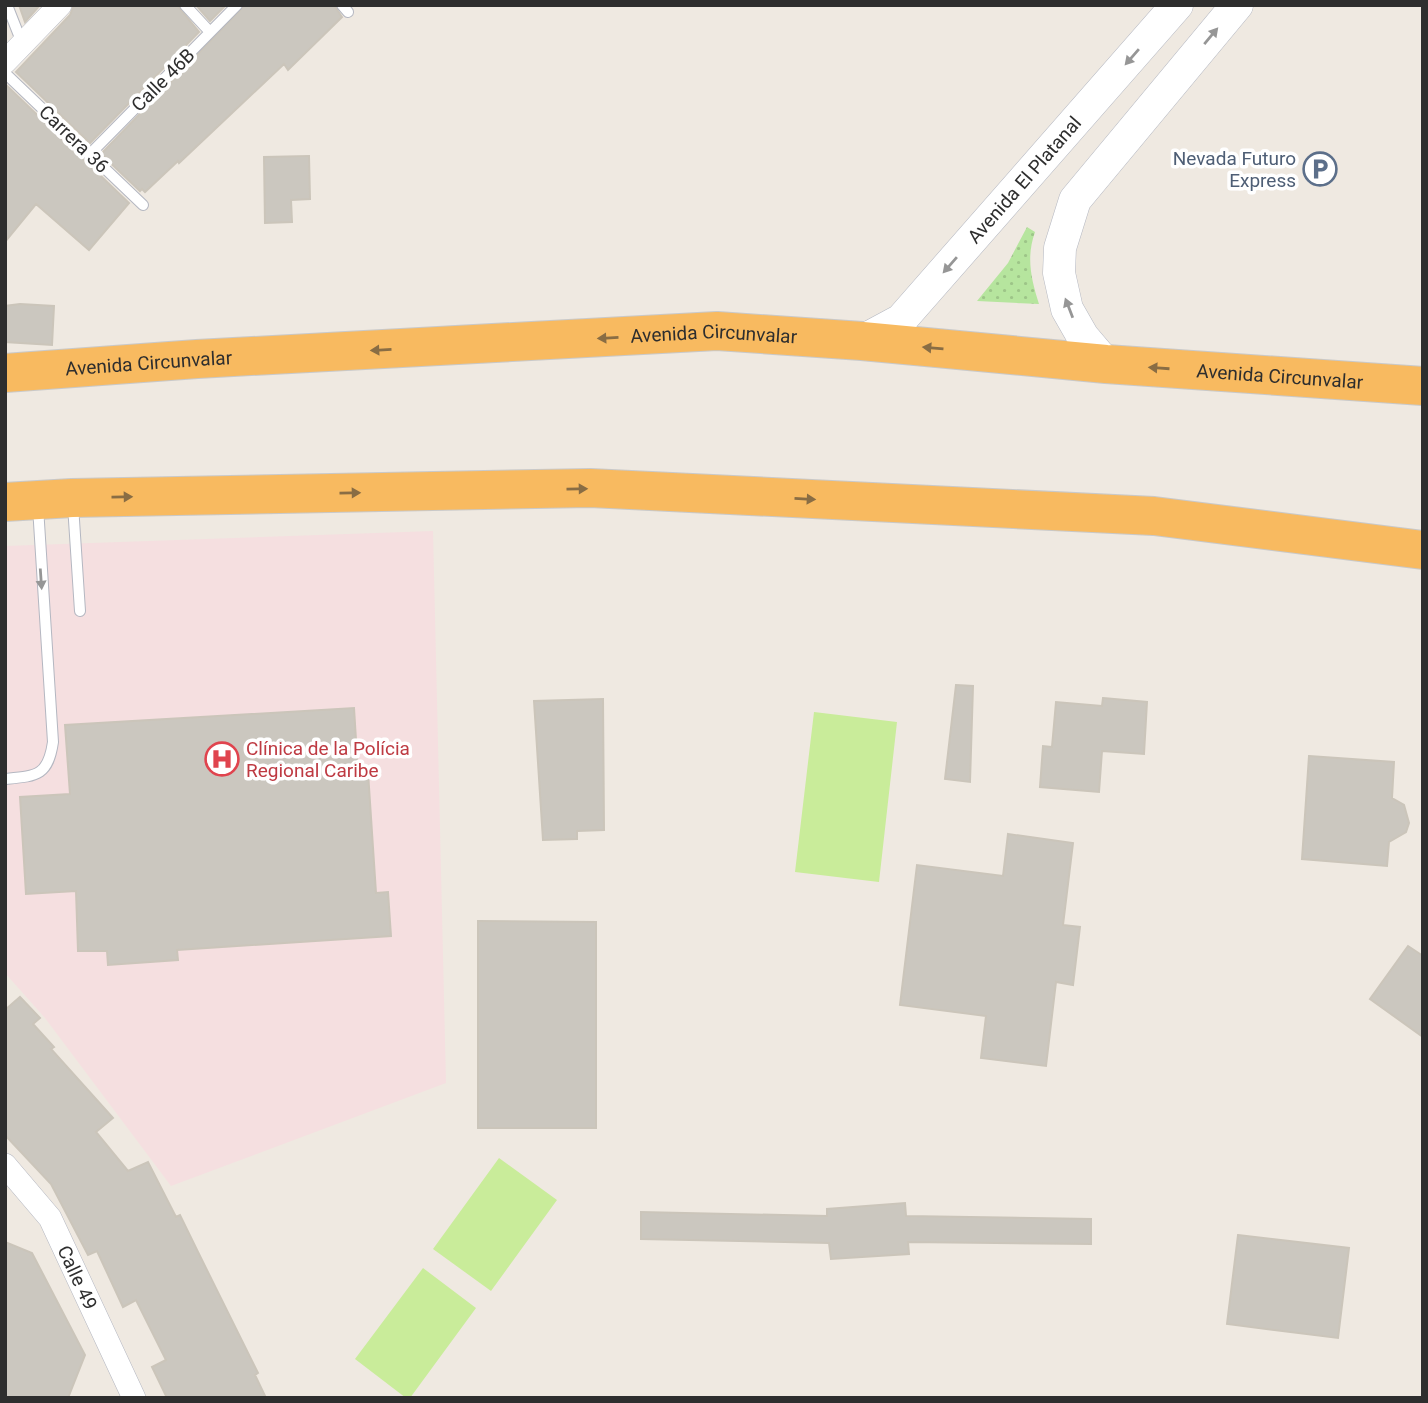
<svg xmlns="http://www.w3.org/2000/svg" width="1428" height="1403" font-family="Roboto,sans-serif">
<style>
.medical{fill:#f5dfe0}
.grass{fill:url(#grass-dots)}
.pitch{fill:#c9ec9a}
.building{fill:#cbc7bf;stroke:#cbc5ba;stroke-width:2}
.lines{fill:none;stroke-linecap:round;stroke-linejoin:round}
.service-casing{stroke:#b4b7c1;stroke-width:12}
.minor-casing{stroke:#b4b7c1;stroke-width:24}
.secondary-casing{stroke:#b4b7c1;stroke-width:33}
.trunk-casing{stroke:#c9c9c9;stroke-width:40}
.service{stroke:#fff;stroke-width:10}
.minor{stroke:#fff;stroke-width:23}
.secondary{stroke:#fff;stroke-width:32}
.trunk{stroke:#f8ba60;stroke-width:38}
.oneway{fill:#969696}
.oneway2{fill:#896d44}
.labels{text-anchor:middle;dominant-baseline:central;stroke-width:7;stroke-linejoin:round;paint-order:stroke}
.street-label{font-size:19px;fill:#2e2e2e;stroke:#fff}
.service-label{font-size:19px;fill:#4e5e75;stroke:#fff;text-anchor:end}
.health-label{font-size:19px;fill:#be3a42;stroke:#fff;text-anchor:start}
</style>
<defs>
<pattern id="grass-dots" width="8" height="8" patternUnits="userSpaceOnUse" patternTransform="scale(1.75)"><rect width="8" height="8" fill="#b6e59e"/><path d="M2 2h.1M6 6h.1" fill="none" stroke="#9dc588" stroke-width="1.8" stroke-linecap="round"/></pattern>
</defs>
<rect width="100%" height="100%" fill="#efe9e1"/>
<path class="medical" d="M433,531L446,1083L171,1186L45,1018L5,973V546Z"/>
<path class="grass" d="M1027,227L1035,232C1026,257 1031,279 1039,304L977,301L1008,263Z"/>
<path class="pitch" d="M814,712L897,722L879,882L795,872Z
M499,1158L557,1200L491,1291L433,1249Z
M423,1268L476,1308L410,1398H406L355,1359Z"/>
<path class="building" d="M19,5H40L25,22Z
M74,5H177L199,32L90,143L16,72L70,15Z
M196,5H226L210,21Z
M245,5H334L342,17L288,70L284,64L179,163L178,161L145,192L142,189L140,191L101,154Z
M5,84L129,203L89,250L36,204L5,242Z
M309,156L310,199L291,200L292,222L265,223L264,157Z
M20,304L54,306L52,345L5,342V306Z
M956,685L973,686L970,782L945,779Z
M1103,698L1147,702L1144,754L1102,751L1099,792L1040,787L1043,746L1052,747L1056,702L1102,706Z
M603,699L604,830L577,831V839L543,840L534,701Z
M354,708L358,772H368L376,893L388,892L391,936L177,950L178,960L108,965L107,951H78L76,891L26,894L20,797L70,794L65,725Z
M1309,756L1394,762L1392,798L1404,805L1409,823L1406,832L1389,842L1387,866L1302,859Z
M1008,834L1073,843L1063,925L1080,927L1073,985L1056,982L1046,1066L981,1058L986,1016L900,1005L917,865L1003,876Z
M478,921L596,922V1128H478Z
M1408,946L1423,956V1037L1370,999Z
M20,997L40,1018L33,1024L54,1047L51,1049L113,1118L96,1132L128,1171L148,1162L176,1217L180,1215L198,1252L258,1373L255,1375L266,1398H167L152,1367L166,1360L136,1300L123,1307L97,1251L88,1255L51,1184L5,1135V1010Z
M905,1203L906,1216L1091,1219V1244L908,1242L909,1254L831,1259L829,1243L641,1239V1212L827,1216V1209Z
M1238,1235L1349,1248L1338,1338L1227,1324Z
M5,1242L32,1253L85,1355L68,1398H5Z"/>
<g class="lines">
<defs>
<path id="service" d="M7,5L22,43
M185,5L210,32
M342,5L348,12
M5,73L143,205
M89,155L237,5
M73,505L80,611
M5,779C37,776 48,776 53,742L38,507"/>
<g id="minor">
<path d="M5,62L60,5"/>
<path id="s1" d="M5,1165L50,1218L134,1398"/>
</g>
<g id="secondary">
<path id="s2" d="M862,341L901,320L1177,5"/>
<path d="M1106,364L1083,337L1067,309L1059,273L1060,248L1075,200L1237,5"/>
</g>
<g id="trunk">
<path id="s3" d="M5,373L197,359L717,331L862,341L1106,364L1423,386"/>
<path d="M5,502L72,498L590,488L1154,516L1423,550"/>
</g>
</defs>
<use href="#service" class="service-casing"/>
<use href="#minor" class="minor-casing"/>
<use href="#secondary" class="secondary-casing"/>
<use href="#trunk" class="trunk-casing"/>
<use href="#service" class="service"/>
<use href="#minor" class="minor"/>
<use href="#secondary" class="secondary"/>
<use href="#trunk" class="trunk"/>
</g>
<defs><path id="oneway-solid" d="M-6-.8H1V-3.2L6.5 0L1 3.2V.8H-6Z" transform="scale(1.75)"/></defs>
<g class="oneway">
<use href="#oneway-solid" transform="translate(1211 36) rotate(-50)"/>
<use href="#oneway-solid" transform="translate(1132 57) rotate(131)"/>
<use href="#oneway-solid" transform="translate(950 265) rotate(131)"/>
<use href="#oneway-solid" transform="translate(1069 308) rotate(-111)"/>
<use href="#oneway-solid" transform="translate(41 579) rotate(86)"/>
</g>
<g class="oneway2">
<use href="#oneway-solid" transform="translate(608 338) rotate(177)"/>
<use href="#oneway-solid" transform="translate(933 348) rotate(-175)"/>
<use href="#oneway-solid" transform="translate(381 350) rotate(177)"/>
<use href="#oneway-solid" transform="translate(1159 368) rotate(-176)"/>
<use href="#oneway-solid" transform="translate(577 489) rotate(-1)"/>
<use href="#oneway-solid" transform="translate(350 493) rotate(-1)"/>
<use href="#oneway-solid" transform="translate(122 497) rotate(-1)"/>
<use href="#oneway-solid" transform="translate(805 499) rotate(3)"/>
</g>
<defs>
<symbol id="parking-ring" viewBox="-11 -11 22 22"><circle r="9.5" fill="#fff" stroke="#5c6f8a" stroke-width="1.5"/><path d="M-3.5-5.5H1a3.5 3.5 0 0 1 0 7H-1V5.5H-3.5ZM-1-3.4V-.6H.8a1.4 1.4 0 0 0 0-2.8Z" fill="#5c6f8a"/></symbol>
<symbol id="hospital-ring" viewBox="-11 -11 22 22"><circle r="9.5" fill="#fff" stroke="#e0444e" stroke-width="1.5"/><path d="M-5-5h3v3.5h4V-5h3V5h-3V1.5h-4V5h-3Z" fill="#e0444e"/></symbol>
</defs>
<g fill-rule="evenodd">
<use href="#parking-ring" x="1301" y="150" width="38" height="38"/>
<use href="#hospital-ring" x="203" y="740" width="38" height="38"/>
</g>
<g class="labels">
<g class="street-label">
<text transform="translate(163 80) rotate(-45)">Calle 46B</text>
<text transform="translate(74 139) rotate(44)">Carrera 36</text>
<text stroke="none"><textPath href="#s2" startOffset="231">Avenida El Platanal</textPath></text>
<text stroke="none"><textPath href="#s3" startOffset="710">Avenida Circunvalar</textPath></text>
<text stroke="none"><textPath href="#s3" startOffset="144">Avenida Circunvalar</textPath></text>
<text stroke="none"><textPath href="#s3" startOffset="1278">Avenida Circunvalar</textPath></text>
<text stroke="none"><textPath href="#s1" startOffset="135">Calle 49</textPath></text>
</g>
<g class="service-label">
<text x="1296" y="158">Nevada Futuro<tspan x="1296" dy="22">Express</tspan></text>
</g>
<g class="health-label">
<text x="246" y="748">Clínica de la Polícia<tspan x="246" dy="22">Regional Caribe</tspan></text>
</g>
</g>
<rect width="1428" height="1403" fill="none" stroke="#2e2e2e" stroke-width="14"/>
</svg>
